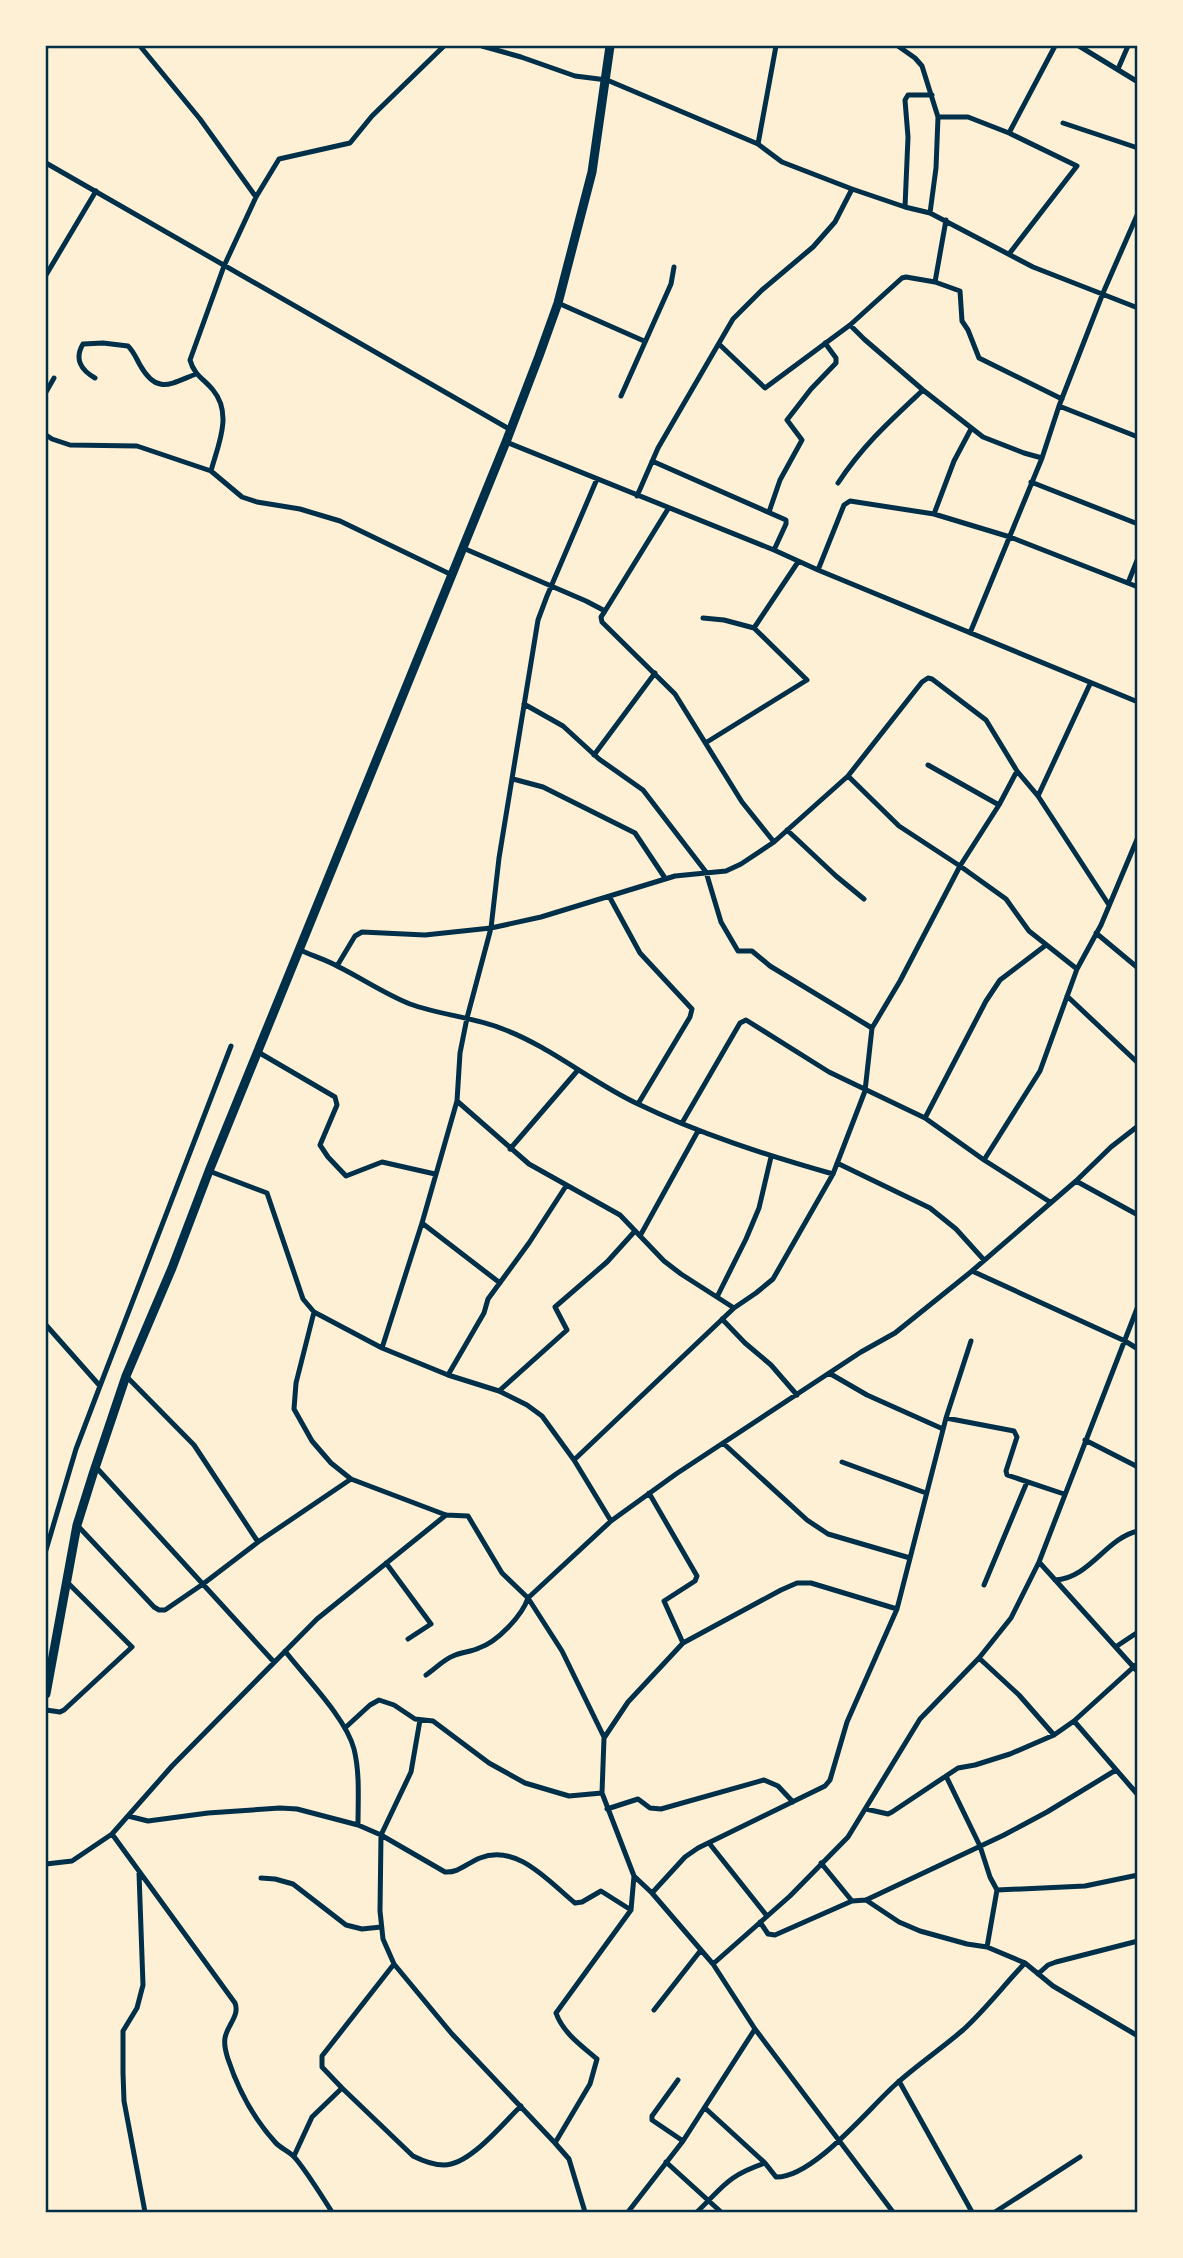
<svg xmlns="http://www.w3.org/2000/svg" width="1183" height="2258" font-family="Arial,sans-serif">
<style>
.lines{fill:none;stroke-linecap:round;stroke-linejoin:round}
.minor{stroke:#003049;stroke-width:5}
.trunk{stroke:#003049;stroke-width:9}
.neatline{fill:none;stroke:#003049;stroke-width:2.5}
</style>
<rect width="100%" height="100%" fill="#fdf0d5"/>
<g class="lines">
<path class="minor" d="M140,46L200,119L256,197
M482,46L521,57L575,76L607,80L758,144L782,162L852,189L905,207L930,213L1033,267L1138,308
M898,46L915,58L922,66L938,117L936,168L930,213
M1079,46L1138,82
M1118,69L1128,46
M938,117H968L1009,133L1077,166L1009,254
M1063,123L1138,148
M1009,133L1055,46
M758,144L776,46
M46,163L511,430
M905,207L908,137L905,100L908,95H932
M946,220L935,282L960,291L962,321L968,330L979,358L1062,399
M46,275L96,191
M558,303L644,341
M850,325L864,339L923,390L983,437L1024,453L1042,458
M720,345L765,388L850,325L902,278L906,277L935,282
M95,378C81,370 74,359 83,344L103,343L128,346C134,352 136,358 140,365C157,395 170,384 196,374
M46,392L54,378
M621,396L671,284L674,267
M1059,406L1138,437
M46,435L52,439L70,445L137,446L211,471L242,497L257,502L300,509L340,521L452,575
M506,442L774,550L818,570L1138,702
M652,461L786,520V524L774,550
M211,471C218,445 233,414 213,390C204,379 194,375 190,360L224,266L256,197L279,159L350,143L372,116L444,46
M1031,482L1138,524
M838,483C863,445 891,420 923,390
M637,496L658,448L733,319L762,290L813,247L835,222L852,189
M769,512L780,480L802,440L787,420L811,389L836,363V358L825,343
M934,514L954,461L971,429
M463,548L586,601L605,611L601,617L602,622L675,694L742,802L774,842
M818,570L844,505L850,501L934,514L1010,537L1138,587
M1128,583L1138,558
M605,611L668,509
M703,618L724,620L754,628L807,680L707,742
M754,628L798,562
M970,633L1042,458L1059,406L1103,293L1138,213
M524,704L563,726L599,759L643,790L706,872L721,922L738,951H752L770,966L872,1028
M594,755L655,673
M928,765L999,805
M848,776L922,682L928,678L932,679L986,720L1017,771L1038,796L1109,905
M513,779L543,787L635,833L665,878
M1038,796L1090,684
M787,830L836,876L864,899
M609,896L640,953L692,1009L690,1017L638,1104
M1096,933L1138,968
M300,950C313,956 327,960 339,967C363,979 385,994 410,1004C440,1015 473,1017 503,1029C551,1047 591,1082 638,1104C700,1134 766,1155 833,1174
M337,966L355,936L362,932L425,935L491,928L541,917L675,876L726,871L741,864L774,842L848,776L899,826L960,866L1006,899L1029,931L1077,969
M1067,996L1138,1063
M258,1052L335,1097L337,1105L320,1145L328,1157L346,1176L382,1162L435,1174
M457,1101L529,1164L620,1215L664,1261L681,1274L734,1308
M925,1118L986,1001L1000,980L1046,945
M682,1123L740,1023L746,1020L829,1072L925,1118L984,1160L1050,1202
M510,1149L578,1070
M984,1160L1040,1071L1077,969L1101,925L1138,837
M837,1163L930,1208L956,1229L984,1260
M209,1171L267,1193L303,1299L314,1312L382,1348L422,1223L457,1101L460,1053L467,1018L491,928L499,858L538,620L547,596L597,479
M1076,1181L1138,1215
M422,1223L500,1283
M640,1236L698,1131
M972,1271L1125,1341L1138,1349
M717,1297L746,1239L759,1208L771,1157
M314,1312L296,1383L294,1409L312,1441L331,1463L351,1479L446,1515L468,1516L502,1573L528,1598L562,1651L604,1737
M722,1319L745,1343L771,1365L797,1395
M46,1325L100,1386
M382,1348L448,1375L499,1391L527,1405L542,1416L574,1460L611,1521
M829,1373L867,1395L943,1429
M448,1375L484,1313L488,1299L529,1243L566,1186
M126,1376L194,1445L258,1542
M499,1391L567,1330L555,1307L607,1262L635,1231
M946,1418L1014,1431L1017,1437L1006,1471L1007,1475L1064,1494
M1085,1440L1138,1467
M723,1443L807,1520L828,1534L910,1558
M574,1460L734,1308L756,1293L773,1279L833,1174L865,1091L872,1028L900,981L960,866L999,805L1017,771
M842,1462L926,1493
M95,1466L274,1662
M649,1493L697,1576L695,1581L664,1601L683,1643
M77,1525L154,1607L159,1610H165L203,1584L258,1542L351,1479
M46,1550L76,1449L100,1386L231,1046
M1039,1562L1138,1672
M386,1563L431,1624L408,1639
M1055,1580C1090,1578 1106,1538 1138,1531
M984,1585L1027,1482
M1117,1646L1138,1632
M285,1651C305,1677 346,1718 354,1749C360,1773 358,1800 358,1825
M979,1658L1019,1695L1054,1735
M426,1675C435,1669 443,1660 453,1656C461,1652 471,1652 479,1648C497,1642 522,1616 528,1598L611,1521L676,1474L861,1352L895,1333L972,1271L1076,1181L1111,1147L1138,1126
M46,1710L60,1712L64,1710L132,1647L66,1581
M420,1720L411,1772L381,1835L380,1911L383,1939L394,1964L452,2034L555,2143L569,2159L585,2212
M1074,1721L1138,1795
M346,1727L370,1705L379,1700L394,1705L415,1719L433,1721L489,1763L525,1783L569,1796L602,1793
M946,1776L980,1846L990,1877L997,1890L1085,1886L1138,1875
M607,1809L638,1799L650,1808L661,1809L764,1780L778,1786L793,1802
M866,1809L888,1814L892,1812L958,1768L975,1765L1010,1754L1054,1735L1074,1721L1138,1663
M128,1816L148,1821L208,1813L280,1808L297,1809L358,1825L381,1835L445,1872C459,1873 467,1863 480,1858C517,1843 549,1882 575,1903L582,1902L601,1891L631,1910
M112,1834L235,2003C240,2016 227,2025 225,2038C224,2044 226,2053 228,2059C238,2089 254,2119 275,2142C281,2149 291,2152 296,2159C309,2175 321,2195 332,2212
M709,1843L767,1916
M821,1863L852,1901
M46,1864L72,1861L112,1834L172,1766L317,1619L446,1515
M139,1873L143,1985L137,2008L123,2031V2073L124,2101L145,2212
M261,1878L275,1879L293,1884L346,1925L362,1929L381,1927
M652,1893L685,1857L698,1848L825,1786L830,1780L847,1722L897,1609L946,1418L971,1341
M760,1922L768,1934L775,1935L852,1901L866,1900L1004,1835L1047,1812L1116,1770
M987,1947L997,1890
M1025,1963L1053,1986L1138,2036
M713,1964L790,1896L848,1837L920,1719L979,1658L1011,1618L1039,1562L1138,1306
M1038,1974L1048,1965L1056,1962L1138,1941
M654,2010L701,1950
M678,2080L652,2116V2120L683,2141
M899,2081L972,2212
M342,2088L413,2156C423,2161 433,2165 444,2165C470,2165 503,2123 521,2106
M705,2108L765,2163L776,2177C813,2178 869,2108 896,2084C917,2065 941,2049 963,2030C985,2010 1004,1985 1025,1963L987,1947L967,1944L920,1931L899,1922L866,1900
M555,2143L590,2084L597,2059C582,2046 563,2033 556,2013L631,1910L634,1876
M294,2156L312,2117L342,2088L322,2067V2056L394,1964
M666,2162L721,2212
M628,2212L683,2141L755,2029
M697,2212C724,2186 727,2176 765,2163
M893,2212L755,2029L713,1964L652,1893L634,1876L602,1793L604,1738L628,1702L683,1643L781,1590L797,1583H811L897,1609
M995,2212L1080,2157"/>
<path class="trunk" d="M46,1694L77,1525L93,1474L126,1376L172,1268L209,1171L506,442L539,356L558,303L592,172L610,46"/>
</g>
<rect width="1183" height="2258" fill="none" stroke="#fdf0d5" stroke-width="94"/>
<rect x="47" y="47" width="1089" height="2164" class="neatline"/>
</svg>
